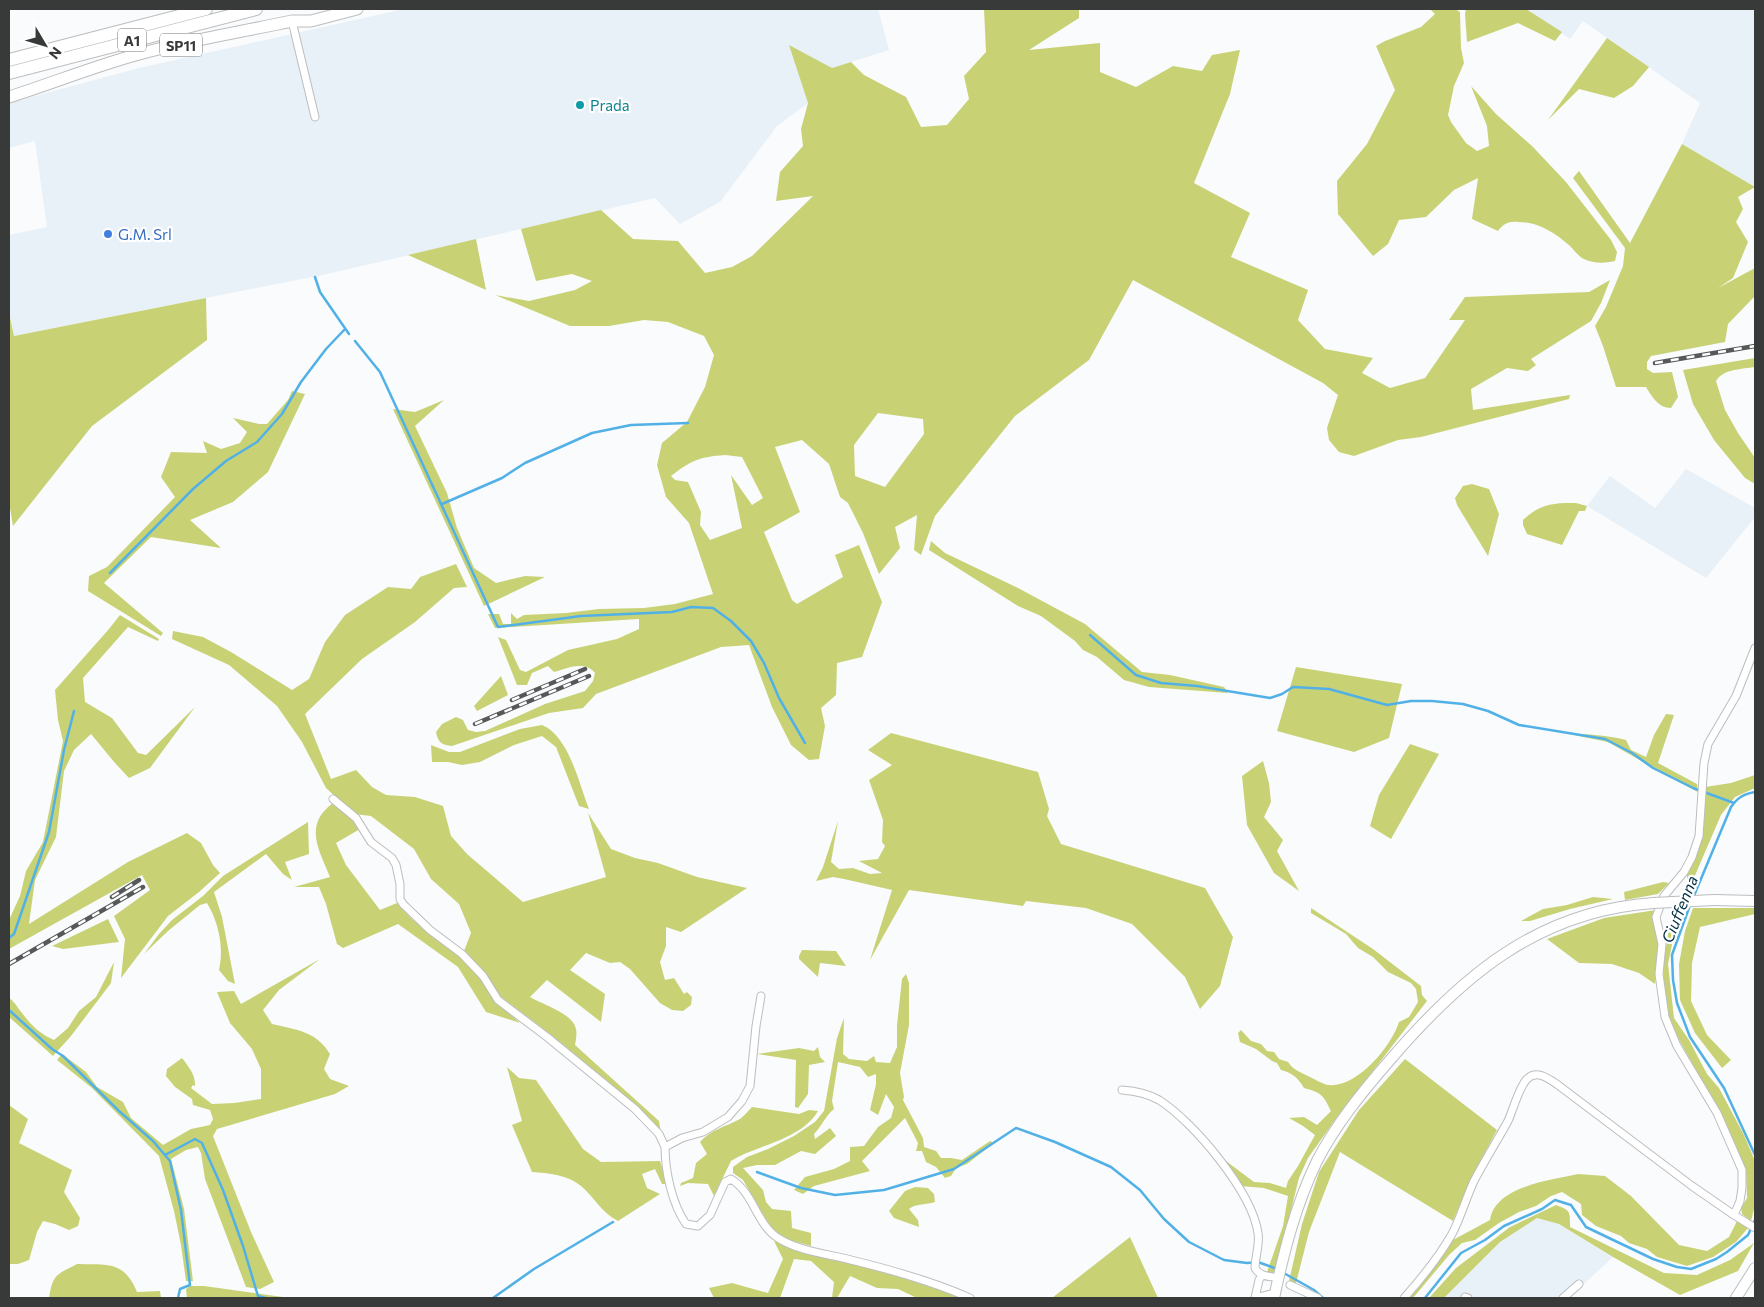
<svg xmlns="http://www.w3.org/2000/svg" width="1764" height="1307" font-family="Commissioner,sans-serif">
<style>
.built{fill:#e8f1f8}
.green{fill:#c8d275;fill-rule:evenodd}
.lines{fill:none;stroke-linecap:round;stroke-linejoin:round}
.stream{stroke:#51b1e6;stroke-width:2.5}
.street-casing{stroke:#bbbdbf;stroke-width:9}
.secondary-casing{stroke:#bbbdbf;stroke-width:12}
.primary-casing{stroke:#bbbdbf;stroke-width:13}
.highway-casing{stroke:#bbbdbf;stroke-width:14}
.street{stroke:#fff;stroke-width:7}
.secondary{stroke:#fff;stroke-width:10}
.primary{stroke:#fff;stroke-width:11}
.highway{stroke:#fff;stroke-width:12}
.rail-casing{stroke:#575959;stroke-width:4.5}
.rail{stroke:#fff;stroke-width:2.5;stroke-dasharray:8;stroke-linecap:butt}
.secondary-bridge-casing{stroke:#bbbdbf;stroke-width:12;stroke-linecap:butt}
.secondary-bridge{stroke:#fff;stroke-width:10}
.culture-dot{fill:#0f9aa8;stroke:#fff;stroke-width:2}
.shop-dot{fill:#3f7fe0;stroke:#fff;stroke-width:2}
.labels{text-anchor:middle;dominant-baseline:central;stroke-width:4.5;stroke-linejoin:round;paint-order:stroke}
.shield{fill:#fff;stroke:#747474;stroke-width:1}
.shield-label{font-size:14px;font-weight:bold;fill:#383939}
.culture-label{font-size:15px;fill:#0d838f;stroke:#fff;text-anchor:start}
.shop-label{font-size:15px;fill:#366cbe;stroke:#fff;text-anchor:start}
.water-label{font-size:16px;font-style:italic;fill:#022f44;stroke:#fff}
</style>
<rect width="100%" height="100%" fill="#f9fbfd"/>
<path class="built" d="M404,9H878L889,50L832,68L808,103L777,126L720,202L680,224L655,198L327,274L14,336L9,313V235L47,227L35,141L9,148V103L139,68Z
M1526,9H1755V187L1682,144L1700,103L1583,21L1570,39Z
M1686,469L1755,508V517L1706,578L1587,506L1610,476L1655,508Z
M1537,1218L1559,1224L1613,1257L1569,1298H1444L1500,1242Z"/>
<path class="green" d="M984,9H1079V18L1029,50L1100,43V72L1136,87L1173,66L1202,71L1212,55L1240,50L1230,94L1194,183L1250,213L1231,257L1308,290L1298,320L1325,349L1373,358L1362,373L1390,388L1425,378L1465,320H1449L1465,297L1589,292L1610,280L1601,303L1591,321L1531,359L1536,365L1528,371L1507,368L1471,389L1473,410L1570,395L1569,399L1421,437L1398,440L1354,456L1339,452L1329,440L1327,428L1338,395L1323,383L1133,280L1089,360L1015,416L935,516L921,555L914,550L917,515L895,527L900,548L879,574L863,533L848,503L840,497L829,464L802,440L775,447L800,512L764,532L792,600L797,604L843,577L835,555L859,545L882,602L862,657L837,663L836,695L821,708L825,726L819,759L809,760L791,745L772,707L749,645L721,647L596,694L583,708L549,713L452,746C441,745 438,742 436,732L442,724L456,717L463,720L468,730L476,732L485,731L545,704L585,691L593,681L595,673C585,660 567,668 554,672L548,666L532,673L527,685H517L498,637L506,640L520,670L526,672L568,650L617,639L639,629V619L495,628L488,614H499L503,624H511V613L517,619L524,615L566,613L599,609L644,608L675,604L713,594L689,523L666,497L657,465L662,443L687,422L705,387L714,355L704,336L668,322L644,320L609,326H570L495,295L529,301L575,290L592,281L572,274L536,281L521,229L601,210L633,239L678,241L705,273L732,267L752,256L813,196L776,201L780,172L803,146L801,129L808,103L789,45L832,68L851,62L864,75L906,97L921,127L947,125L969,99L964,76L986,52ZM878,413L923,419L924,434L885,487L855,476L854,445ZM725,455L742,457L763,498L752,505L731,475L742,528L710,540L700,525L701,512L688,482L675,480L671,476C692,460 699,457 725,455Z
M1430,9H1442L1444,10C1448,7 1455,8 1460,12L1461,48L1464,63L1454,86L1448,115L1451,122L1466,143L1477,151L1489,146L1487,126L1471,86L1496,114L1532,146L1566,182L1611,240L1617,252L1615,261C1604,263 1595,264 1584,259C1579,257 1574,250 1570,246C1555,233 1539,222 1518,222C1509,221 1503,224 1498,231L1472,219L1478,178L1454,190L1426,217L1399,220L1388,244L1373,256L1338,214L1337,181L1367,144L1395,90L1376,46L1385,41L1421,27L1435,14Z
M1466,9H1526L1562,32L1555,41L1518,23L1467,42L1465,14Z
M1607,38L1649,67L1633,86L1614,98L1579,89L1548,120Z
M1682,144L1755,187L1738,197L1743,209L1736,222L1748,242L1733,278L1718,288L1755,268V296L1728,324L1725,342L1651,356L1647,362V369L1653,373L1672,372L1678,397L1671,408C1659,408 1652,397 1646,387H1616L1603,346L1595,326L1606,307L1623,266L1625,248L1573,178L1579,171L1630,243Z
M476,239L486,290L408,255Z
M206,298L207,340L92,426L13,526L9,502V313L14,336Z
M1755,358V367C1742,369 1723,369 1716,381L1725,410L1738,433L1755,458V484L1745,478L1714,440L1693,404L1683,370Z
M292,391L305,394L268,472L233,502L190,520L221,548L151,537L104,583L163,633L161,636L88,591L89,576L107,567L175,497L161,477L171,452L207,453L203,441L221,449L240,443L247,432L233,418L259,424H267L288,400Z
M444,400L415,426L447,493L457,528L474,568L496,583L525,576L545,577L484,606L393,409L415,412Z
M1472,484L1489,489L1499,514L1488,556L1457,505L1455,498L1463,486Z
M1576,503L1587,506L1585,511H1579L1562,545L1527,534L1523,525V520C1541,503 1554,503 1576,503Z
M931,541L945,553L1018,588L1085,624L1142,672L1170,675L1224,687L1228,693L1149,687L1124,680L1097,657L1083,650L1075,641L1041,616L1018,606L929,550Z
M456,564L467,587L454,588L415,622L362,659L305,714L331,779L356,770L372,787L386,795L415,797L443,806L451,836L467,854L523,902L606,877L588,813L611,849L635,858L658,863L697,877L747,888L681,932L666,927V946L660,962L665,980L674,978L684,994L687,992L692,997L691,1005L683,1011L672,1010L660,1003L630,969L620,962L610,963L586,953L570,970L605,994L601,1022L547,980L530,997C543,1005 573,1013 576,1029C577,1033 576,1040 575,1045L659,1121L661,1133L637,1106L550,1034L501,997L485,974L464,951L471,933L459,904L431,879L414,849L371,816L354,814L326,788L302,742L277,706L229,665L172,639L173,631L203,637L231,652L292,690L309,679L325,642L345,615L388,587L411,589L420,577Z
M120,615L159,639L158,641L128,627L83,678L85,702L112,718L138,753L146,755L195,707L150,768L129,778L115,763L91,734L74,750L64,771L56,837L35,880L29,924L128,862L187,833L201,843L213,865L220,873L199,892L168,916L121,978L125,939L114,916L150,890L142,875L9,949V920L20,896L26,871L43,842L63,741L58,720L55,690L109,629Z
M1296,667L1402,684L1389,738L1354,752L1277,731Z
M501,676L508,695L477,711L474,706Z
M1666,714L1674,715L1658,763L1697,784L1698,792L1664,774L1608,742L1569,734C1589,734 1606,735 1626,740L1631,750L1646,757L1654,735Z
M542,725C569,736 579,784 589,809L579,806L556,747L542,736L514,745L480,762L462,765L448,762H432L431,745L449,752H460L520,729Z
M891,733L1038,772L1049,809L1047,816L1061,844L1205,888L1233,937L1220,986L1200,1009L1185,977L1132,924L1086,908L1026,901L1023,906L909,890L870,960L892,890L844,879L833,877L816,881L823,867L838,821L831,862L839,869L853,868L870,874L882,873L859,861L878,859L885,846L882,842L883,820L869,780L892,765L868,750Z
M1410,744L1439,754L1391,839L1370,826L1379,795Z
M1263,761L1269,783L1271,802L1264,817L1283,840L1277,851L1299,891L1274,873L1247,825L1242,776Z
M1755,775V788L1735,797L1721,815L1687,894V873L1702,837L1705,787L1731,783Z
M333,803L354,821L360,829L336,843L346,865L380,910L397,903L412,919L430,934L460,955L478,975L496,1002L520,1023L486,1012L458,967L398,924L343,948L337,944L326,904L319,887H294L330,877C319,850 303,825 333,803Z
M308,822L309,854L285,862L292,880L283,874L266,854L214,892L222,917L235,984L228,981L219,970C224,948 219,923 207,903L200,905L168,931L144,954L159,934L172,920L203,896L223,876Z
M1663,882L1669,883L1658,894L1625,900L1624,892Z
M1593,897L1613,899L1570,909L1530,921H1521L1543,909L1567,905Z
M1311,908L1373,949L1421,986L1422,995L1427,1001L1335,1120L1308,1158L1299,1178L1275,1274L1267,1272L1283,1226L1288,1196L1264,1188L1240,1186L1218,1155L1254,1182L1270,1183L1286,1188L1288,1181L1298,1166L1315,1135L1303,1126L1289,1118L1304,1117L1317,1125L1331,1111C1323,1095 1322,1093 1304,1088C1298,1078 1293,1073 1281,1070L1277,1063L1272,1061L1256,1049L1240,1042L1238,1033L1241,1030L1251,1041L1261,1044L1267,1051L1274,1052L1279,1059L1288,1062C1293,1070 1302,1073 1310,1077C1315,1079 1322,1084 1328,1085C1357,1088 1391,1047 1399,1022L1409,1017L1418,1002L1416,989L1411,983L1388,972L1373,957L1358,948L1346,934L1311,913Z
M1693,908H1755V914L1700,927L1692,963L1691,1001L1707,1035L1731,1060L1722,1068L1695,1033L1680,1000L1679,964L1685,931Z
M1656,910L1659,944L1655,984L1639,973L1612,964L1579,963L1547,939L1604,918Z
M1682,910L1684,911L1673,940L1668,964L1674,1018L1689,1040L1707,1074L1719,1088L1744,1135L1755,1161V1205L1751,1221L1742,1214L1741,1208L1747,1198L1746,1172L1729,1130L1677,1036L1669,1016L1663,983L1664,960L1668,934Z
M108,919L119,942L63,949L52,946Z
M802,950L836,951L846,966L820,963L818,977L799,959V956Z
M320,959L279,990L263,1010L272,1024C297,1030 316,1031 330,1054L324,1069L330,1079L349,1086L335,1094L217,1129L213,1136L251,1232L274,1282L260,1289L246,1287L205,1179L201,1153L198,1147L186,1150L171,1159L184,1209L193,1281H186L181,1245L174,1211L159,1156L92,1088L57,1060L62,1054L86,1072L97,1087L123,1102L131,1118L163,1145L191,1129L210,1125L213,1119L210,1110L193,1105L192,1099L175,1087L166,1076L167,1069L182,1058C188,1066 196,1075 195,1086L193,1085L191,1088L212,1104L234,1103L261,1099V1069L252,1049L230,1023L217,992L234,991L241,1004Z
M114,962L111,983L71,1036L53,1056L9,1017V998C15,1002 17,1007 22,1013C31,1025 40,1034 54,1040L68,1028L79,1011L96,997Z
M906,974L909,983V1025L900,1073L904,1097L903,1100L923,1138L924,1147L936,1151L941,1158H951L962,1160L990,1141L994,1143L967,1164L956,1168L951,1176L945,1178L936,1167L926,1162L922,1151H916L918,1143L905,1118L862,1161L870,1171L814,1186L803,1194L794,1190L805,1177L834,1169L850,1161V1147L864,1146L878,1127L891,1118L894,1107L886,1094L878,1115L870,1110L876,1084V1074L868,1077L860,1067L838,1062L832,1101L834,1109C825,1116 822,1126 814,1134L815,1139L830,1128L836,1136L815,1154L801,1151L775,1165H757L743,1168L763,1190L766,1202L772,1209L791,1211L792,1228L811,1233V1246L778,1237L767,1221L743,1180L733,1173V1167L747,1157L768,1149L794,1136L815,1122L824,1111L837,1038L844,1018L843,1054L849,1059L867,1061L874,1056L876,1062L890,1063L897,1047V1025L902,979Z
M818,1047L820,1057L825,1062L809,1065L808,1094L798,1108L795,1107L796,1060L757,1054L799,1048L814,1051Z
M1405,1059L1497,1130L1471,1179L1453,1221L1340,1152L1309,1232L1296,1283L1289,1281L1302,1224L1319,1172L1359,1110Z
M507,1067L519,1078L536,1080L583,1149L601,1162L660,1161L667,1184H662L655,1169L642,1174L647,1188L660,1194L618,1221C601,1212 595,1198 581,1186C568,1175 548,1173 532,1172L512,1125L522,1121Z
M9,1105L28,1119L19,1143L72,1170L64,1192L80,1218L78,1226L69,1230L55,1224L43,1221L37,1232L29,1260L18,1264H9Z
M752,1107L799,1114L809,1110L818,1111C801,1140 757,1145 731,1161L714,1196L708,1184L688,1183L680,1186L681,1183L693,1178L696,1163L707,1154L700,1142C712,1129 725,1127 740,1119C744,1116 748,1111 752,1107Z
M1578,1174L1605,1176L1631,1196L1679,1245L1707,1251L1729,1237L1737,1221L1748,1228L1736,1242L1713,1257L1687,1266L1657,1257L1647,1249L1629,1243L1621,1236L1596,1226L1582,1215L1581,1204L1562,1192L1551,1196L1536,1206L1519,1212L1499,1223L1475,1240L1462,1243L1449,1255L1413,1298H1406L1451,1241L1490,1220C1495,1186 1551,1180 1578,1174Z
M915,1187L928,1188L934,1194L935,1202C926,1205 917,1203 909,1209L918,1220L919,1227L894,1218L889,1211L905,1191Z
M1556,1205C1571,1211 1570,1211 1570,1227L1664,1273L1697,1275L1730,1260L1754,1243L1738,1271L1680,1295L1613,1257L1559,1224L1537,1218L1500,1242L1444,1298H1429L1456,1268L1510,1227Z
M1130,1237L1158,1298H1052Z
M774,1241L803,1251L916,1280L961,1298H917L898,1289L877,1288L850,1276L837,1298H832L834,1282L811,1261L794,1259L780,1298H714L709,1288L732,1283L768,1293L783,1259Z
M77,1264C106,1265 124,1260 137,1292L160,1291L161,1298H49C53,1274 56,1275 77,1264Z
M190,1286H204L290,1298H187L186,1289Z"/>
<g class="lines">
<path class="stream" d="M315,277L320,292L349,334
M355,341L380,372L498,627L581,616L672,612L691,607L713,608L731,621L751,641L764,663L779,698L805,743
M442,504L502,478L525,463L592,433L631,425L688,423
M110,573L193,489L226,461L257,442L282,414L301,382L326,349L345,329
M1090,635L1136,675L1161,683L1197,686L1270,698L1282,694L1293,687L1329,689L1387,705L1411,701H1432L1463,704L1488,711L1519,725L1605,739L1632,753L1653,768L1693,788L1734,803
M1693,898L1731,807C1738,797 1744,794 1755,792
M1690,905L1672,955L1673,980L1677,1003L1690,1037L1724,1088L1755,1155
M9,938L14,934L49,832L64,750L74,711
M9,1010L52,1049L63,1056L119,1111L153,1141L170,1161L181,1210L190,1285L180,1289L178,1298
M165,1155L195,1139L202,1143L223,1190L243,1246L258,1296L266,1298
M757,1172L801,1188L835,1195L884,1190L954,1169L1016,1128L1055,1142L1111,1167L1140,1190L1164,1219L1189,1242L1224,1260L1247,1263L1258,1262L1277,1269
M1282,1272L1314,1290L1323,1298
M493,1298L534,1269L613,1222
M1425,1298L1461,1253L1485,1240L1504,1226L1542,1209L1555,1200L1571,1205L1586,1227L1653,1259L1677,1267L1691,1269L1716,1259L1727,1252L1748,1235L1755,1220"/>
<defs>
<path id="street" d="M292,21L315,117
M1755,648L1736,696L1708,744L1704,763L1699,836L1692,857L1684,872L1664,896L1656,917L1662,944L1659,974L1665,1017L1677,1046L1717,1113L1742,1170V1188L1740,1201L1734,1215L1755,1228
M333,799L356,818L371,842L392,858L396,865L400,884V899L403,904L430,930L462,954L483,976L498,1000L547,1037L635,1109L659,1134L665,1147
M761,996L756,1026L750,1086L742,1101L728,1117L703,1132L682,1138L665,1147C665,1171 672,1204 686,1224L698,1226L710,1215L725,1182L731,1179C754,1193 756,1224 778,1238C798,1251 828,1254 851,1260C892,1270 932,1281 970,1298
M1122,1090C1135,1091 1147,1093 1159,1100C1194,1122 1252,1192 1258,1233C1260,1244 1255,1257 1255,1268C1259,1275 1265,1276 1273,1277
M1290,1285L1318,1298
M1465,1297L1468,1298
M1255,1298L1259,1280L1262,1275
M1255,1298L1275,1293
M1404,1298C1422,1278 1438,1258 1452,1234C1461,1217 1466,1198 1474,1181C1485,1160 1497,1141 1508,1121C1513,1110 1519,1087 1527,1079C1537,1069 1549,1079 1558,1085L1692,1186L1734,1215
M1563,1298L1579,1284"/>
<path id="secondary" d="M1714,900L1755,901
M1274,1298C1284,1251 1296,1204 1317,1161C1336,1124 1363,1091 1390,1060C1462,976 1538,911 1653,903
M1736,1298L1755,1268"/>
<path id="primary" d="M9,97C53,83 95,66 139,54C189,40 241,32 292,21H311L357,9"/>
<path id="highway" d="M9,60L206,9
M9,73L256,9"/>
</defs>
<use href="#street" class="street-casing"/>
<use href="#secondary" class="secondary-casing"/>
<use href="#primary" class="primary-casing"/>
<use href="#highway" class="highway-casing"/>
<use href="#street" class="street"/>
<use href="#secondary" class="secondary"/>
<use href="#primary" class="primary"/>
<use href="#highway" class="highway"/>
<defs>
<path id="rail" d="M1655,363L1755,346
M512,700L585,669
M475,724L589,676
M112,897L139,880
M9,964L143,887"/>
</defs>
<use href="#rail" class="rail-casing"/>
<use href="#rail" class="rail"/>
<defs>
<path id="secondary-bridge" d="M1653,903L1714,900"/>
</defs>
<use href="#secondary-bridge" class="secondary-bridge-casing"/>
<use href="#secondary-bridge" class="secondary-bridge"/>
</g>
<circle class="culture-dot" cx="580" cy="105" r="5"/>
<circle class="shop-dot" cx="108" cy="234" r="5"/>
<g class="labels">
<g class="shield">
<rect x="118" y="28.5" width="28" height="23" rx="4"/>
<rect x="160" y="33.5" width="42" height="23" rx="4"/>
</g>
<g class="shield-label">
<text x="132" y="40">A1</text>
<text x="181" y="45">SP11</text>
</g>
<g class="culture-label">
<text x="590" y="105">Prada</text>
</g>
<g class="shop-label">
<text x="118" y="234">G.M. Srl</text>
</g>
<g class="water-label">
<text transform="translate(1679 909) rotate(-68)">Ciuffenna</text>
</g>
</g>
<rect width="1764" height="1307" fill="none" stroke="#383939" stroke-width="20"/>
<g transform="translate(45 45) rotate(128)" stroke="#ffffff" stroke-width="4" paint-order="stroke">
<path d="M0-4L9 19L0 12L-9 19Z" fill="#383939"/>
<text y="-8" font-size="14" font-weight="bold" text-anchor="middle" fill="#383939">N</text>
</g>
</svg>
